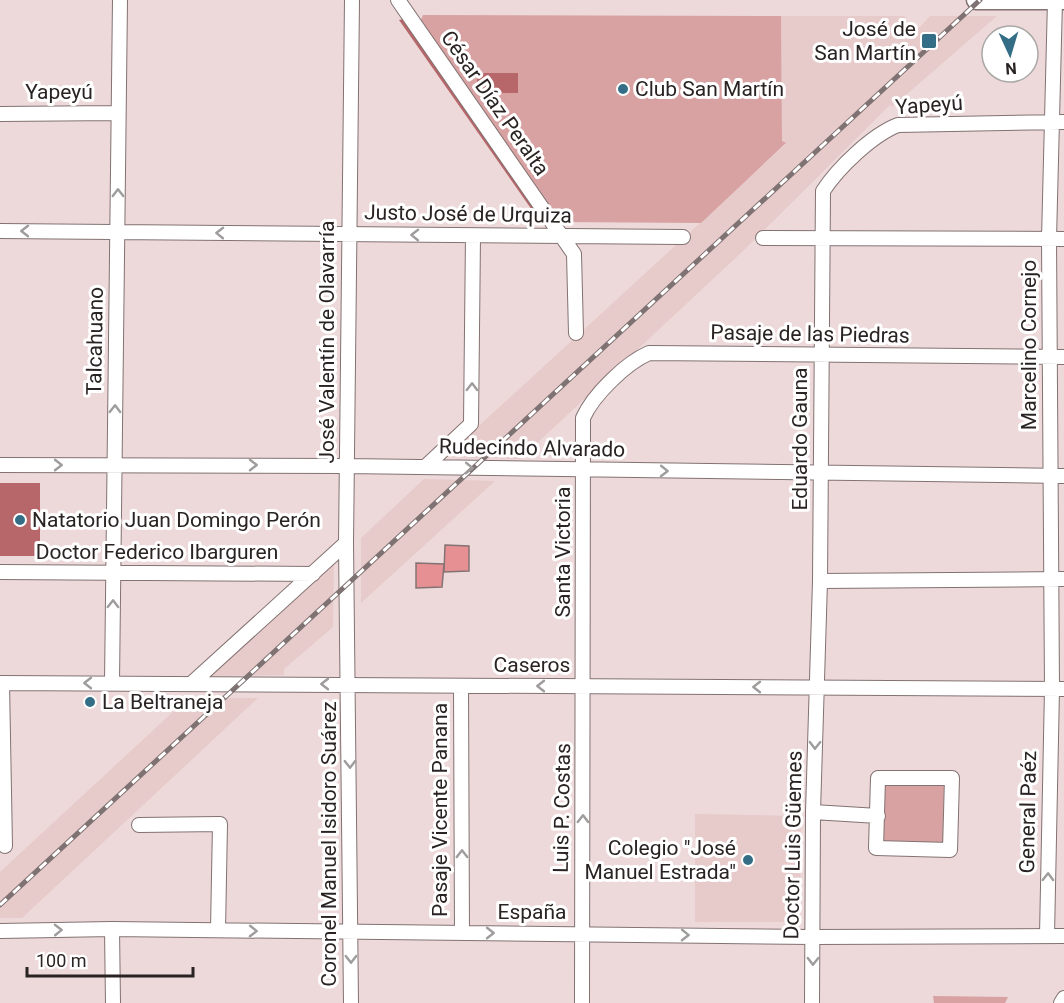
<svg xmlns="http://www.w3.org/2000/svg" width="1064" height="1003" font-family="Roboto,sans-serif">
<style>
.built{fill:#e7caca}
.green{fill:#d8a1a2}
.water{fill:#b7666a}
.building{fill:#e69093;stroke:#857373;stroke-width:1.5}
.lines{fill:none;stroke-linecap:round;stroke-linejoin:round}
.minor-casing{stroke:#837272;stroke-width:16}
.major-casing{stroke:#837272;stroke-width:21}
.minor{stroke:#fff;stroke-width:14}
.major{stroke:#fff;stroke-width:18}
.rail-casing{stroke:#7f7272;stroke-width:5}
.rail{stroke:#fff;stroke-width:3;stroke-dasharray:9;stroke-linecap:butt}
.oneway{stroke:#9f9c9c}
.poi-dot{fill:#336e86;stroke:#fff;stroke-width:2}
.labels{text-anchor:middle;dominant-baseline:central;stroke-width:6;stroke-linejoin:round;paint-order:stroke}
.poi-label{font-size:21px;fill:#2a2323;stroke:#fff;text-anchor:start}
.street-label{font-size:21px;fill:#2a2323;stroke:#fff}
</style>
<rect width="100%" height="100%" fill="#edd9d9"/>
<path class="built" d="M781,16H905L910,29L920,27L930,16H997L892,107L890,105L743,251L520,459L445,457L786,144L782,141Z
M424,479L495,481L361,603V538Z
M334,561L333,627L284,669V675L207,676Z
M188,698H258L22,918H0V872Z
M695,814L801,816L800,916L793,922H695Z"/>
<path class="green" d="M423,15L781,16L782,141L786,143L701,223L558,222L419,24Z
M884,784L944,785L943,843H884Z
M933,996L1008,997L1005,1003H934Z"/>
<path class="water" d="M403,19L541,218L539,220L399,20Z
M477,73H518V93H477Z
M0,483H40V556H0Z"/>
<path class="building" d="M445,545L469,546V571L444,572Z
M416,563L444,564L442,587L416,588Z"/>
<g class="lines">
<defs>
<path id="minor" d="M398,0L574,254L576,333
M0,114L118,113
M0,231L683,237
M763,238L1064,239
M0,465L347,466L1064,476
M425,467L471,424L473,236
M0,572L313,574
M820,581L1064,579
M0,683L1064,689
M2,683L5,846
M112,683L120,0
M191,684L346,543
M461,686L462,933
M878,778H952L950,850L876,848Z
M813,812L878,816
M139,825L220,824L218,930
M112,929L113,1003
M0,931L112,929L813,937L1064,936
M1047,936L1052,689L1049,239L1055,0
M351,1003L346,543L352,0
M582,1003L583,418C593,395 626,363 649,353L1064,357
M812,1003L813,812L820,581L823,191C838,168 872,135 898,125L1064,122
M1061,1003L1064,998"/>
<path id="major" d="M976,0H1064"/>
</defs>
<use href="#minor" class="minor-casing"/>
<use href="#major" class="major-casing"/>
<use href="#minor" class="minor"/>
<use href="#major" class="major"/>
<defs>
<path id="rail" d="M0,905L980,0"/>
</defs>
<use href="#rail" class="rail-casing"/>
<use href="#rail" class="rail"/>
</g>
<defs><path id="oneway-chevron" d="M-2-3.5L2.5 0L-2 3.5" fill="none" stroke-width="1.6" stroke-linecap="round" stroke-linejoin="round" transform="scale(1.5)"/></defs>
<g class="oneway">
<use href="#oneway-chevron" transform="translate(118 193) rotate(-90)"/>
<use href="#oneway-chevron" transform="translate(25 231) rotate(-180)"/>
<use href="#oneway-chevron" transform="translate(220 233) rotate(-179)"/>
<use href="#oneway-chevron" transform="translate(415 235) rotate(-179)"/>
<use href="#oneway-chevron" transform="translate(472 387) rotate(-89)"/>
<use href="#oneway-chevron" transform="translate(115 409) rotate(-89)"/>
<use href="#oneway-chevron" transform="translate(58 465)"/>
<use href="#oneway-chevron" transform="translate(253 465)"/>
<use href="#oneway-chevron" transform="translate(469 468) rotate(1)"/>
<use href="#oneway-chevron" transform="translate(664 471) rotate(1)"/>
<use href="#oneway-chevron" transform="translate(113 604) rotate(-89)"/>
<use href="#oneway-chevron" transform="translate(88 683) rotate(-180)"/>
<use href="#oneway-chevron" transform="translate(325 684) rotate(180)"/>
<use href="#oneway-chevron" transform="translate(541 686) rotate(-180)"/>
<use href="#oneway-chevron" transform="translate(757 687) rotate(-180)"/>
<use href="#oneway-chevron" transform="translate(815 745) rotate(91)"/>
<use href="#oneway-chevron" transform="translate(350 764) rotate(89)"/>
<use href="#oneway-chevron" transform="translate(583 819) rotate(-89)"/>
<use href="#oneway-chevron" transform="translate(462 854) rotate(-90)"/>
<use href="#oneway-chevron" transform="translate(1048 877) rotate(-89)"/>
<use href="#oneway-chevron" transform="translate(58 930) rotate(-1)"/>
<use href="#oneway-chevron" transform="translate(253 931) rotate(1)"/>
<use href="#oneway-chevron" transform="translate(490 933)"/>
<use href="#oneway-chevron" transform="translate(685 935) rotate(1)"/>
<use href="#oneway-chevron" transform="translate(351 959) rotate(90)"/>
<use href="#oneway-chevron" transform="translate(813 961) rotate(91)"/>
</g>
<g class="poi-dot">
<rect x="921" y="33" width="16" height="16" rx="3"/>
<circle cx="623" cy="89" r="6"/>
<circle cx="20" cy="520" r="6"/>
<circle cx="90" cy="702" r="6"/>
<circle cx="748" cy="860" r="6"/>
</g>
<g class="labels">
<g class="poi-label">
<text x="916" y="29" text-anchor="end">José de<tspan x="916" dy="24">San Martín</tspan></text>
<text x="635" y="89">Club San Martín</text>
<text x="32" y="520">Natatorio Juan Domingo Perón</text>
<text x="102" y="702">La Beltraneja</text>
<text x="736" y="848" text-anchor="end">Colegio "José<tspan x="736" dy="24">Manuel Estrada"</tspan></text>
</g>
<g class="street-label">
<text x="59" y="92">Yapeyú</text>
<text transform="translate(495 103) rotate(55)">César Díaz Peralta</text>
<text transform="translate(929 105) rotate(-4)">Yapeyú</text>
<text transform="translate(468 214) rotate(1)">Justo José de Urquiza</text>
<text transform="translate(810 334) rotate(1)">Pasaje de las Piedras</text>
<text transform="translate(95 341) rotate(-89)">Talcahuano</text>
<text transform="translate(327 342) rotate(-90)">José Valentín de Olavarría</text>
<text transform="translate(1029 345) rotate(-90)">Marcelino Cornejo</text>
<text transform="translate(800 439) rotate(-90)">Eduardo Gauna</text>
<text transform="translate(532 448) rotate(1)">Rudecindo Alvarado</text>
<text x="157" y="552">Doctor Federico Ibarguren</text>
<text transform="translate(563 552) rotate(-90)">Santa Victoria</text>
<text x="532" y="665">Caseros</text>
<text transform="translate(562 808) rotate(-89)">Luis P. Costas</text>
<text transform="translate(440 810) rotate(-90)">Pasaje Vicente Panana</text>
<text transform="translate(1028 812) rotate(-89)">General Paéz</text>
<text transform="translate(329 844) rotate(-90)">Coronel Manuel Isidoro Suárez</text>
<text transform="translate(793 845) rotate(-89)">Doctor Luis Güemes</text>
<text x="532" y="912">España</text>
</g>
</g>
<g transform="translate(1010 54) rotate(176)"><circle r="28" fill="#ffffff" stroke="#aaa7a7" stroke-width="1.5"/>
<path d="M0-4.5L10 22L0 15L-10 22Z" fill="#336e86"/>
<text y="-9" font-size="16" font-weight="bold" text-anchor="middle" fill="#2a2323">N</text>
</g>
<path d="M27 967v9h166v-9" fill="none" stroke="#2a2323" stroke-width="3"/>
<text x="36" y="967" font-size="18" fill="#2a2323" stroke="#ffffff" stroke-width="4.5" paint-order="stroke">100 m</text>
</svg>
